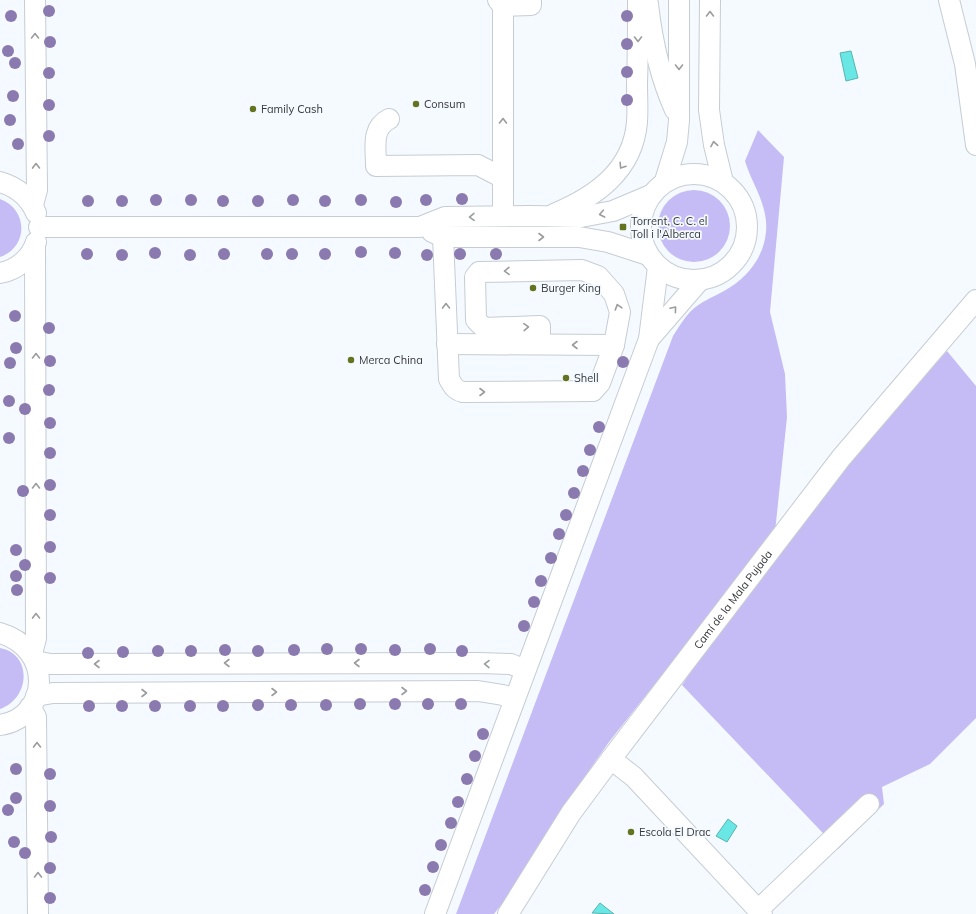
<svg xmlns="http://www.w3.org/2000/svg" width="976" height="914" font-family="Mulish,sans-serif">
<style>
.green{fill:#c6bcf5}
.water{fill:#68e7e5;stroke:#59b3b2}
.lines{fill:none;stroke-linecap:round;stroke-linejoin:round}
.minor-casing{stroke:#c6cdd2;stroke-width:22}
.minor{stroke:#fff;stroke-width:20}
.tree{fill:#8b7aaf}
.oneway{stroke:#9a9c9d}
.poi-dot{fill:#637320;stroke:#f4faff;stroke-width:1.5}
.labels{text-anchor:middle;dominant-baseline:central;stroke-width:3.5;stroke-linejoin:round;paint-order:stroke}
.poi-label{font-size:11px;fill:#36393b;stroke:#f4faff;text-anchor:start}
.street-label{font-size:11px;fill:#36393b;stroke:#f4faff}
</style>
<rect width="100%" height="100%" fill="#f4faff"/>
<path class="green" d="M758,130L784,157L770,312L785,374L787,417L775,532L609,742L581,782L521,879L494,914H456L673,336C678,328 684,318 691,311C700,302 713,297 724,291C754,275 773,243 764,210C760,193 750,178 745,161Z
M658 226a36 36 0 1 1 72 0a36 36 0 1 1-72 0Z
M0,199C28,209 29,247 0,257Z
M947,351L976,386V718L930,764L882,787L884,804L838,849L682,685L741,597L878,425Z
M0,648C33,654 30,699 0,709Z"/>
<path class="water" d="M851,51L858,78L846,81L840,53Z
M728,819L737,826L727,842L716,836Z
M600,903L614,914L592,913Z"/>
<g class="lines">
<defs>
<g id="minor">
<path d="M498,0L503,6V216"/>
<path d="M710,0L709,110L714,145L723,182"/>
<path d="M949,0L965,64L976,145"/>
<path d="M648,4C652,40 660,77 675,110"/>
<path d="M503,6L531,5V0"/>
<path d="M389,119C371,128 376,148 376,166L478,165L503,178"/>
<circle cx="694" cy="227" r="53"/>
<path d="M665,181L677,142L679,120V0"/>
<path d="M0,182C17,187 29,196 36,213"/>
<path d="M33,205L37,190L35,0"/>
<path d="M554,214C595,197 633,171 637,122C638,109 637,96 637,83C638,55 638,28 638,0"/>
<path d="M39,227H420L445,217L531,216L581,217L613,211L651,195"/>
<path d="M432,232L443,237H579L608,242L648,255"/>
<path d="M443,237L449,379C453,386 455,390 463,392L593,391L600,383L614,345L620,312L614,294L598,276L582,270L479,272L475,277L476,320L484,328L540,326V344"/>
<path d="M0,273C17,270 31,258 36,242"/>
<path d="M649,339L700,280"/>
<path d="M447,344L614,345"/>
<path d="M0,633C53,648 51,717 0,725"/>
<path d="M32,654L36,638L35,247"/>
<path d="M35,661L50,664L479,663L511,664L525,670"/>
<path d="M36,696L53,693L478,691L503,695L514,699"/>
<path d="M30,707L36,717L38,914"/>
<path d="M611,759L634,777L762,914"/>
<path d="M758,910L869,804"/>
<path d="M435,914L649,339L658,267"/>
<path id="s1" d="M508,914L571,813L611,759L841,458L976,300"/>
</g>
</defs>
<use href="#minor" class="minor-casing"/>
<use href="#minor" class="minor"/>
</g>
<g class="tree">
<circle cx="49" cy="11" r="6"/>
<circle cx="11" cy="16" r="6"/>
<circle cx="627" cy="16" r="6"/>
<circle cx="50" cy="42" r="6"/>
<circle cx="627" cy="44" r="6"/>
<circle cx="8" cy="51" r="6"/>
<circle cx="15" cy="63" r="6"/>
<circle cx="627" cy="72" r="6"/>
<circle cx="49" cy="73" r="6"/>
<circle cx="13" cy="96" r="6"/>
<circle cx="627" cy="100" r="6"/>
<circle cx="49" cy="105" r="6"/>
<circle cx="10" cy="120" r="6"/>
<circle cx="49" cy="136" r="6"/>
<circle cx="18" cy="144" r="6"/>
<circle cx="462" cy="199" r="6"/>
<circle cx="156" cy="200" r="6"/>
<circle cx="191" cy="200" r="6"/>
<circle cx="293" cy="200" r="6"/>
<circle cx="361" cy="200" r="6"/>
<circle cx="426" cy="200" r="6"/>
<circle cx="88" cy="201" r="6"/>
<circle cx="122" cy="201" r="6"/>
<circle cx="223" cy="201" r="6"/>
<circle cx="258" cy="201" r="6"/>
<circle cx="325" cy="201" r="6"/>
<circle cx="396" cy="202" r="6"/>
<circle cx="361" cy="252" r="6"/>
<circle cx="155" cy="253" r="6"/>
<circle cx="395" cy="253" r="6"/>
<circle cx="87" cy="254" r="6"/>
<circle cx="224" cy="254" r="6"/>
<circle cx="267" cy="254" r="6"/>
<circle cx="292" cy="254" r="6"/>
<circle cx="325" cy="254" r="6"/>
<circle cx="460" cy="254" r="6"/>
<circle cx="496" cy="254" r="6"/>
<circle cx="122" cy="255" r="6"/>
<circle cx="190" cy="255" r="6"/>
<circle cx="427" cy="255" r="6"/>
<circle cx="15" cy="316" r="6"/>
<circle cx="49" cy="328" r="6"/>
<circle cx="16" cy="348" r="6"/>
<circle cx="50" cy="361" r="6"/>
<circle cx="623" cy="362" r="6"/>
<circle cx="10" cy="363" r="6"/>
<circle cx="49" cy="390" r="6"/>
<circle cx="9" cy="401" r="6"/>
<circle cx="25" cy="409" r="6"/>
<circle cx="50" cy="423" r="6"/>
<circle cx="599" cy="427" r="6"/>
<circle cx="9" cy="438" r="6"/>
<circle cx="590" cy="450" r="6"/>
<circle cx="50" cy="453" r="6"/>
<circle cx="583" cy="471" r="6"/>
<circle cx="50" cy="485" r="6"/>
<circle cx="23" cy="491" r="6"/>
<circle cx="574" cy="493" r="6"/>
<circle cx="50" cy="515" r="6"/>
<circle cx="566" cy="515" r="6"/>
<circle cx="559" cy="534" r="6"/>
<circle cx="50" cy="547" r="6"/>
<circle cx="16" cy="550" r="6"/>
<circle cx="551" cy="558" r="6"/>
<circle cx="25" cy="565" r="6"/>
<circle cx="16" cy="576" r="6"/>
<circle cx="50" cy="578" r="6"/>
<circle cx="541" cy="581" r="6"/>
<circle cx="17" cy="590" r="6"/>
<circle cx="534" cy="602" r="6"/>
<circle cx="524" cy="626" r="6"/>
<circle cx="327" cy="649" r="6"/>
<circle cx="361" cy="649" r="6"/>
<circle cx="430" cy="649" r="6"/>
<circle cx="225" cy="650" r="6"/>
<circle cx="294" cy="650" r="6"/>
<circle cx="395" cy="650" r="6"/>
<circle cx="158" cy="651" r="6"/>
<circle cx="191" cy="651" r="6"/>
<circle cx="258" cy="651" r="6"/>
<circle cx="462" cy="651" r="6"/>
<circle cx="123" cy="652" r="6"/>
<circle cx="88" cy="653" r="6"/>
<circle cx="360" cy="704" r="6"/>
<circle cx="395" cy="704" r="6"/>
<circle cx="428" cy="704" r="6"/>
<circle cx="461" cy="704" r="6"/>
<circle cx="258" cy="705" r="6"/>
<circle cx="291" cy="705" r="6"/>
<circle cx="326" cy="705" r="6"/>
<circle cx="89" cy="706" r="6"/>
<circle cx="122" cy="706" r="6"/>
<circle cx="155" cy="706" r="6"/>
<circle cx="190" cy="706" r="6"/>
<circle cx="223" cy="706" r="6"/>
<circle cx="483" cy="734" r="6"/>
<circle cx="475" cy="756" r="6"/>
<circle cx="16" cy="769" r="6"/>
<circle cx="50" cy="774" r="6"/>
<circle cx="467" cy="779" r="6"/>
<circle cx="16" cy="798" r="6"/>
<circle cx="458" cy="802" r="6"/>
<circle cx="50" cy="806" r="6"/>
<circle cx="8" cy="810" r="6"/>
<circle cx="451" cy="823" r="6"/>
<circle cx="51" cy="837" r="6"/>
<circle cx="14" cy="842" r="6"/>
<circle cx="441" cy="845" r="6"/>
<circle cx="25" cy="853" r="6"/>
<circle cx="433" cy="867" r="6"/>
<circle cx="50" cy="868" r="6"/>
<circle cx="425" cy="890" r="6"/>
<circle cx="50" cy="898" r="6"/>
</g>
<defs><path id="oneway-chevron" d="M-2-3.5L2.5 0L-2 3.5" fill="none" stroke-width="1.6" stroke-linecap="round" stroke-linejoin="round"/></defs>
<g class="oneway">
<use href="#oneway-chevron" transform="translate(710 14) rotate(-90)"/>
<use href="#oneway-chevron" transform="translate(35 36) rotate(-90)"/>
<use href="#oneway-chevron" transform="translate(638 39) rotate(90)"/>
<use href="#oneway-chevron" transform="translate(679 67) rotate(90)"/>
<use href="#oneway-chevron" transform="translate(503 121) rotate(-90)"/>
<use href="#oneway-chevron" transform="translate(714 144) rotate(-100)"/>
<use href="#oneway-chevron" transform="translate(36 166) rotate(-91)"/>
<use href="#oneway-chevron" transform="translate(622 166) rotate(123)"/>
<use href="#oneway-chevron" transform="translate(602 214) rotate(169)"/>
<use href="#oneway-chevron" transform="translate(472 217) rotate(179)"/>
<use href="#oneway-chevron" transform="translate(541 237)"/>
<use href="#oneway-chevron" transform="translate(507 271) rotate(179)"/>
<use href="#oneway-chevron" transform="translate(446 306) rotate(-91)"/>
<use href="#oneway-chevron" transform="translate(618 307) rotate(-107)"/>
<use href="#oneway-chevron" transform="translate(674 309) rotate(-50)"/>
<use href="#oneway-chevron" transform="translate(526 327) rotate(-2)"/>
<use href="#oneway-chevron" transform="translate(575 345) rotate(-180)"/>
<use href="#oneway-chevron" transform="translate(36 356) rotate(-90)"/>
<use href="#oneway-chevron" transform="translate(482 392)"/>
<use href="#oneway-chevron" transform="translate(36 486) rotate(-90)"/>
<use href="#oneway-chevron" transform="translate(36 616) rotate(-91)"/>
<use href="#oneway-chevron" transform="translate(227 663) rotate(180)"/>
<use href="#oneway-chevron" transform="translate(357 663) rotate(180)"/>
<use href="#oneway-chevron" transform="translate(97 664) rotate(180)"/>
<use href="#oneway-chevron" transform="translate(487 664) rotate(-179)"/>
<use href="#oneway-chevron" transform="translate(404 691)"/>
<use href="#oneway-chevron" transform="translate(274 692)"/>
<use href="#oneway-chevron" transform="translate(144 693)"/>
<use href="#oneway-chevron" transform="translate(37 745) rotate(-91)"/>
<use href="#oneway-chevron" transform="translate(38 875) rotate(-90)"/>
</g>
<g class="poi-dot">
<circle cx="416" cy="104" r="4"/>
<circle cx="253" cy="109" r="4"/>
<rect x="619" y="223" width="8" height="8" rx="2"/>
<circle cx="533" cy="288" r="4"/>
<circle cx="351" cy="360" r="4"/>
<circle cx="566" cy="378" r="4"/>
<circle cx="631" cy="832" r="4"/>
</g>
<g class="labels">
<g class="poi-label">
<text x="424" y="104">Consum</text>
<text x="261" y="109">Family Cash</text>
<text x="631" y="221">Torrent, C. C. el<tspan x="631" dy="13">Toll i l'Alberca</tspan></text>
<text x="541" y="288">Burger King</text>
<text x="359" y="360">Merca China</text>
<text x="574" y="378">Shell</text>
<text x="639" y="832">Escola El Drac</text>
</g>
<g class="street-label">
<text stroke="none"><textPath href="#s1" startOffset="387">Camí de la Mala Pujada</textPath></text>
</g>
</g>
</svg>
